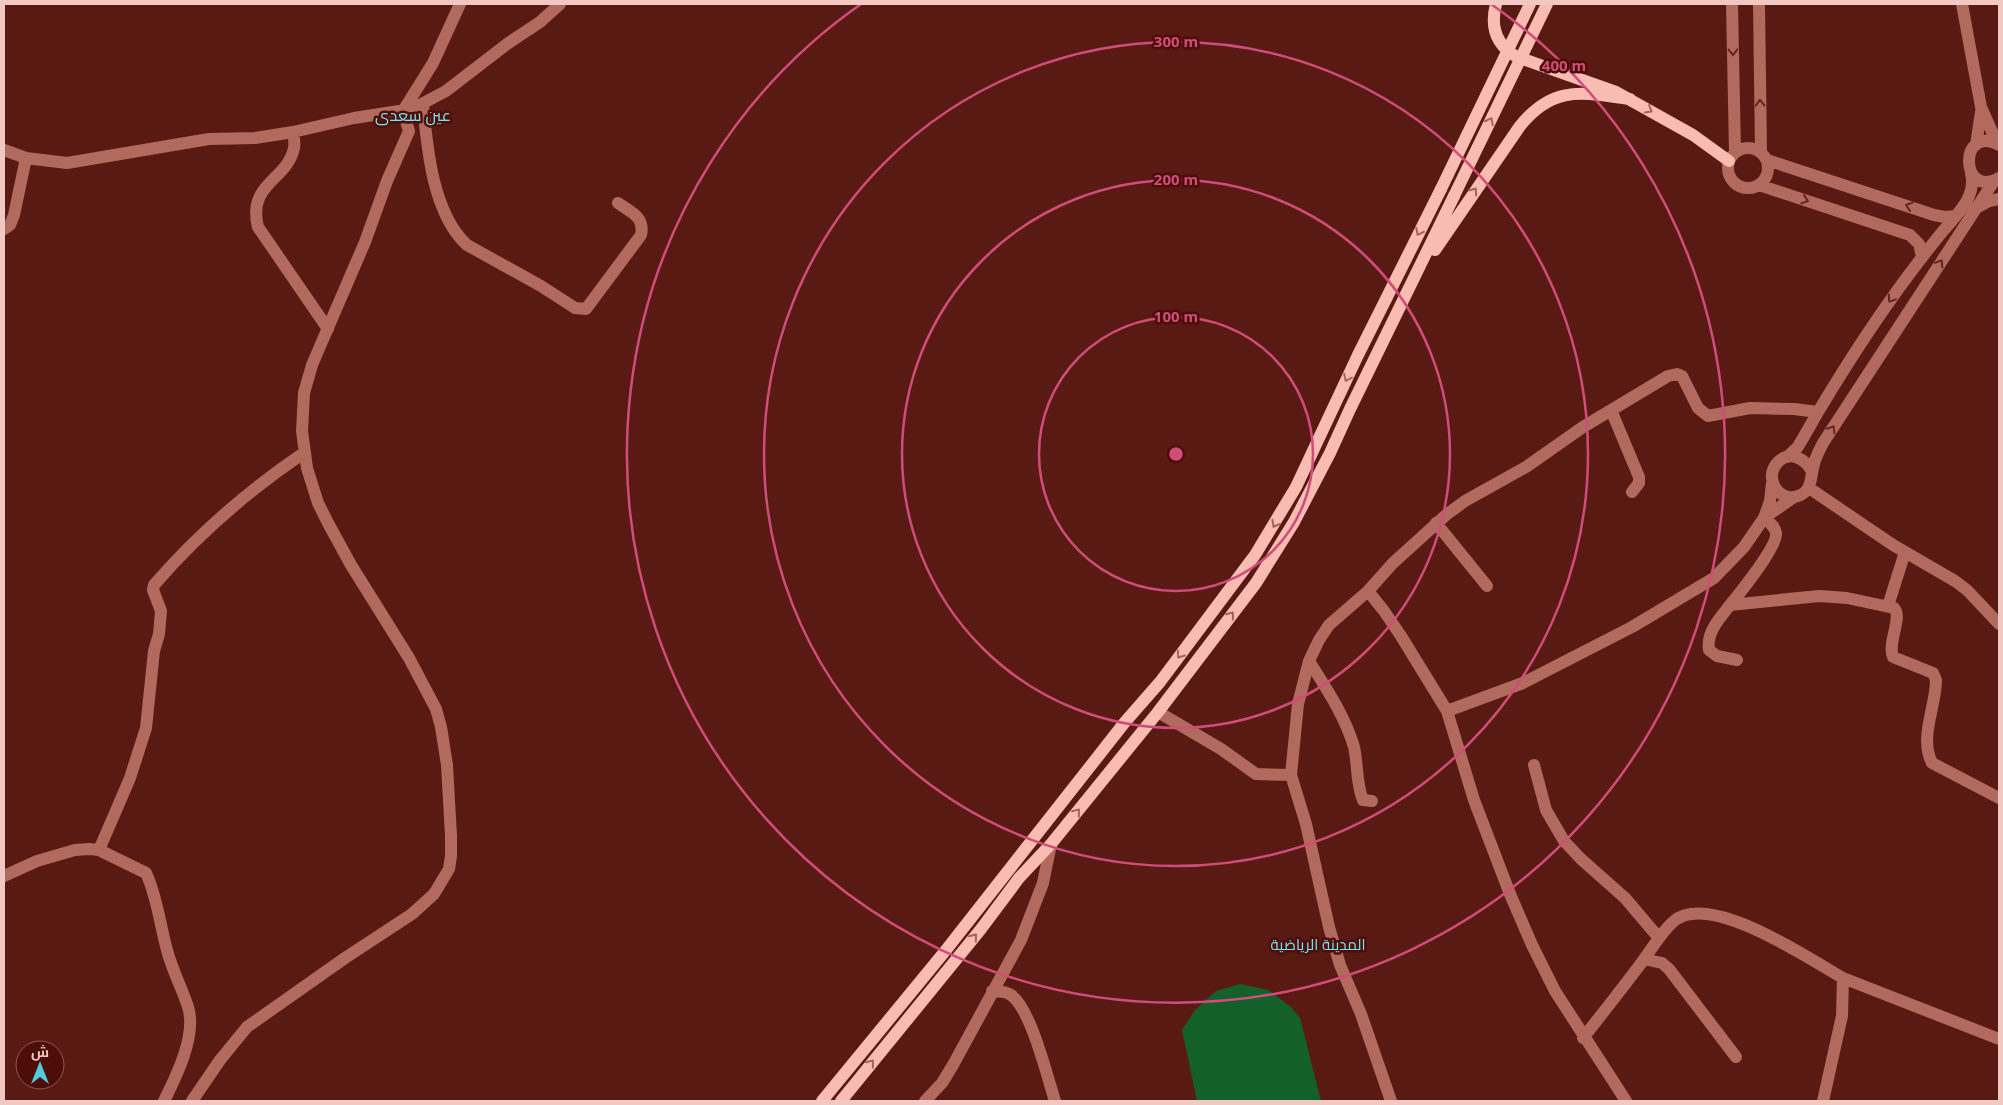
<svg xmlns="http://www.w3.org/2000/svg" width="2003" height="1105" font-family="'Noto Sans',Cairo,sans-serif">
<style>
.pitch{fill:#13602a}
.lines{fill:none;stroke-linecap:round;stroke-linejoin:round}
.minor{stroke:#b2695e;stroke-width:12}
.major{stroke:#f9bcb2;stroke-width:12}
.major-bridge{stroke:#f9bcb2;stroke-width:12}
.oneway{stroke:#66251e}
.oneway2{stroke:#a3655e}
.ring{fill:none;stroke:#d04d7a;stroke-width:2.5}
.labels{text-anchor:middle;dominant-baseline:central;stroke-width:5;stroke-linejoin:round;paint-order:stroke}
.neighbourhood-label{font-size:15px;fill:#79e3f3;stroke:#4d0e09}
.quarter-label{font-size:16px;fill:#79e3f3;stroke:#4d0e09}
.centre{fill:#d04d7a;stroke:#4d0e09;stroke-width:2.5}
.ring-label{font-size:15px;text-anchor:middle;font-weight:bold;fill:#d04d7a;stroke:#4d0e09;stroke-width:5;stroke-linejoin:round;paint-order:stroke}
</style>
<rect width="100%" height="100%" fill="#591a14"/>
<path class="pitch" d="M1240,984L1268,990L1291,1007L1300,1018L1321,1101H1197L1182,1030L1195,1010L1216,991Z"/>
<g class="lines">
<path class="minor" d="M1732,4L1735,152
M1759,4L1761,152
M1962,4L1981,107L1997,143
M423,104C427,149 433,214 467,245L541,286L575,308L586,309L641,235C645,217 631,212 618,203
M293,132C294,137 295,143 294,148C287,181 247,183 258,227L328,329
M1976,145L1981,112
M1728 168a20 20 0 1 1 40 0a20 20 0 1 1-40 0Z
M4,150L26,158L67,163L209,139L255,138L293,132L354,118L412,109L446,91L507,44L540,22L560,4
M1767,160L1934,215L1945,217L1956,216
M1999,178C1960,200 1958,123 1999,145
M1759,185L1910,235L1919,244L1922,256
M1978,207L1989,201L1999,199
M4,229L10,225L14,215L26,158
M1611,410L1639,477V483L1632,492
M1787,457L1797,448C1804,437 1811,424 1818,412C1855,350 1896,288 1943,231C1957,214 1977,197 1971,173
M1812,472C1806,459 1790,450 1778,462C1763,477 1778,503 1798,496C1813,491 1810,477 1814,464C1816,456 1820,449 1823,443L1994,181
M1809,488L1893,545L1955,581L1967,590L1999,624
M1764,518C1769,522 1775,526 1776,533C1778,546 1739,594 1730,605L1819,596L1847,598L1894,608C1903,617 1887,643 1893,657L1933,673L1936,680C1936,707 1919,737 1932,763L1999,798
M1764,518L1794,497
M1436,523L1487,586
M1368,591L1384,611L1401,636L1447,711L1474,800L1510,894L1532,945L1555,991L1626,1101
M1730,605C1720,618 1706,632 1709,650L1717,656L1737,660
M1888,606L1905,552
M1309,661C1326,688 1345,716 1354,747C1358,764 1356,784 1363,800L1372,801
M1447,711L1523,683L1632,627L1714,578L1744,547L1764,518L1770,501L1772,483
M1158,712L1221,749L1256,774L1291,775
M1534,765L1546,810L1564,841L1581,859L1625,898L1659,938
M99,850L130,778L146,728L154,651L159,634L161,611L153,590L154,585C198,534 249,490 305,452
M4,876L37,861L75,850L89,849L99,850L146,873C157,896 160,925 167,950C172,970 182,988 188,1007C197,1035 176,1077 164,1101
M1644,959L1662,963L1669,969L1736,1057
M992,991C998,992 1006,991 1011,995C1031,1009 1047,1076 1055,1101
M1583,1038C1602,1014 1621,990 1639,966C1651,951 1660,933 1674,921C1710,891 1809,959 1843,978
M192,1101L220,1060L247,1027L345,958L412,914L434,894L449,869L451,856V836L447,765L441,727L436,709L409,658L351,565L328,523L318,503L307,468L302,431L304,393L312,365L365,242L387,181L409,131L403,111L433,63L460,4
M925,1101L942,1083L953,1065L1021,940L1043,883L1051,844
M1391,1101L1361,1014L1340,965L1329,927L1306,824L1291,775L1298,704L1309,661L1319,640L1329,625L1368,591L1393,563L1446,515L1465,501L1526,467L1583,427L1668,376L1677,374L1682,376L1698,408L1708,416L1750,408L1794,409L1818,412
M1823,1101L1842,1016L1843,978L1999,1039"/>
<path class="major" d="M1496,4C1490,27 1496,45 1517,57L1616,92L1693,135L1729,161
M1435,250L1520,126C1554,84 1583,93 1630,99
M822,1101L946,950L1125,722L1160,682L1255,555L1296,487L1358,355L1441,189
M841,1101L981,929L1019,878L1051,844L1158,712L1256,583L1294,522L1330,453L1350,409L1454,196"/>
<path class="major-bridge" d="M1441,189L1530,4
M1454,196L1547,4"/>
</g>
<defs><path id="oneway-chevron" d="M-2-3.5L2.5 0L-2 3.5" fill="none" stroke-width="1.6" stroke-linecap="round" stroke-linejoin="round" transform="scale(1.25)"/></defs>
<g class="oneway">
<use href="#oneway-chevron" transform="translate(1733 52) rotate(89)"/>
<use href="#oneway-chevron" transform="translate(1760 103) rotate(-91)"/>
<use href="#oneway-chevron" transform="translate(1805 200) rotate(18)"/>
<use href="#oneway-chevron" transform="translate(1909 206) rotate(-162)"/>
<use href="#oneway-chevron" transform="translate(1940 263) rotate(-57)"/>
<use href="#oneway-chevron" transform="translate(1891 299) rotate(124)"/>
<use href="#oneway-chevron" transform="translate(1832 429) rotate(-58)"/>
</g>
<g class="oneway2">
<use href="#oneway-chevron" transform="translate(1649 110) rotate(30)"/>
<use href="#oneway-chevron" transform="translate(1490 121) rotate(-63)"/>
<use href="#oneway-chevron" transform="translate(1474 191) rotate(-55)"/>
<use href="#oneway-chevron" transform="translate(1419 232) rotate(117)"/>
<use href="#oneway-chevron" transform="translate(1347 378) rotate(116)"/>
<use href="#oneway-chevron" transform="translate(1275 524) rotate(119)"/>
<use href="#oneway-chevron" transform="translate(1231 615) rotate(-52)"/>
<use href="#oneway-chevron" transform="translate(1180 655) rotate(126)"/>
<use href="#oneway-chevron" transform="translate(1077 812) rotate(-52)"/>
<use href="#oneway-chevron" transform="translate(974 937) rotate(-51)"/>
<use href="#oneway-chevron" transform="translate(871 1063) rotate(-51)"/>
</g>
<g class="ring">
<circle cx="1176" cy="454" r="137"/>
<circle cx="1176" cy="454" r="274"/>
<circle cx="1176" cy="454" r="412"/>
<path d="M1491 4A549 549 0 1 1 861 4"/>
</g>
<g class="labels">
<g class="neighbourhood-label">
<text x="1318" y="944">المدينة الرياضية</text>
</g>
<g class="quarter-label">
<text x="413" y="115">عين سعدى</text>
</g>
</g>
<circle cx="1176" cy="454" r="8" class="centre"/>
<g class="ring-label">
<text x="1176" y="47">300 m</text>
<text x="1564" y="71">400 m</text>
<text x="1176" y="185">200 m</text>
<text x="1176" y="322">100 m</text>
</g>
<rect width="2003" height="1105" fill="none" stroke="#f1c8c2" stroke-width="10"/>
<g transform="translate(40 1065)"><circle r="24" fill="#4d0e09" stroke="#8f5853"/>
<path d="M0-4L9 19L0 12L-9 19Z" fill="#53cadc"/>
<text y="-8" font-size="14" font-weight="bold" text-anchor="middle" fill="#f1c8c2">ش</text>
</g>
</svg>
